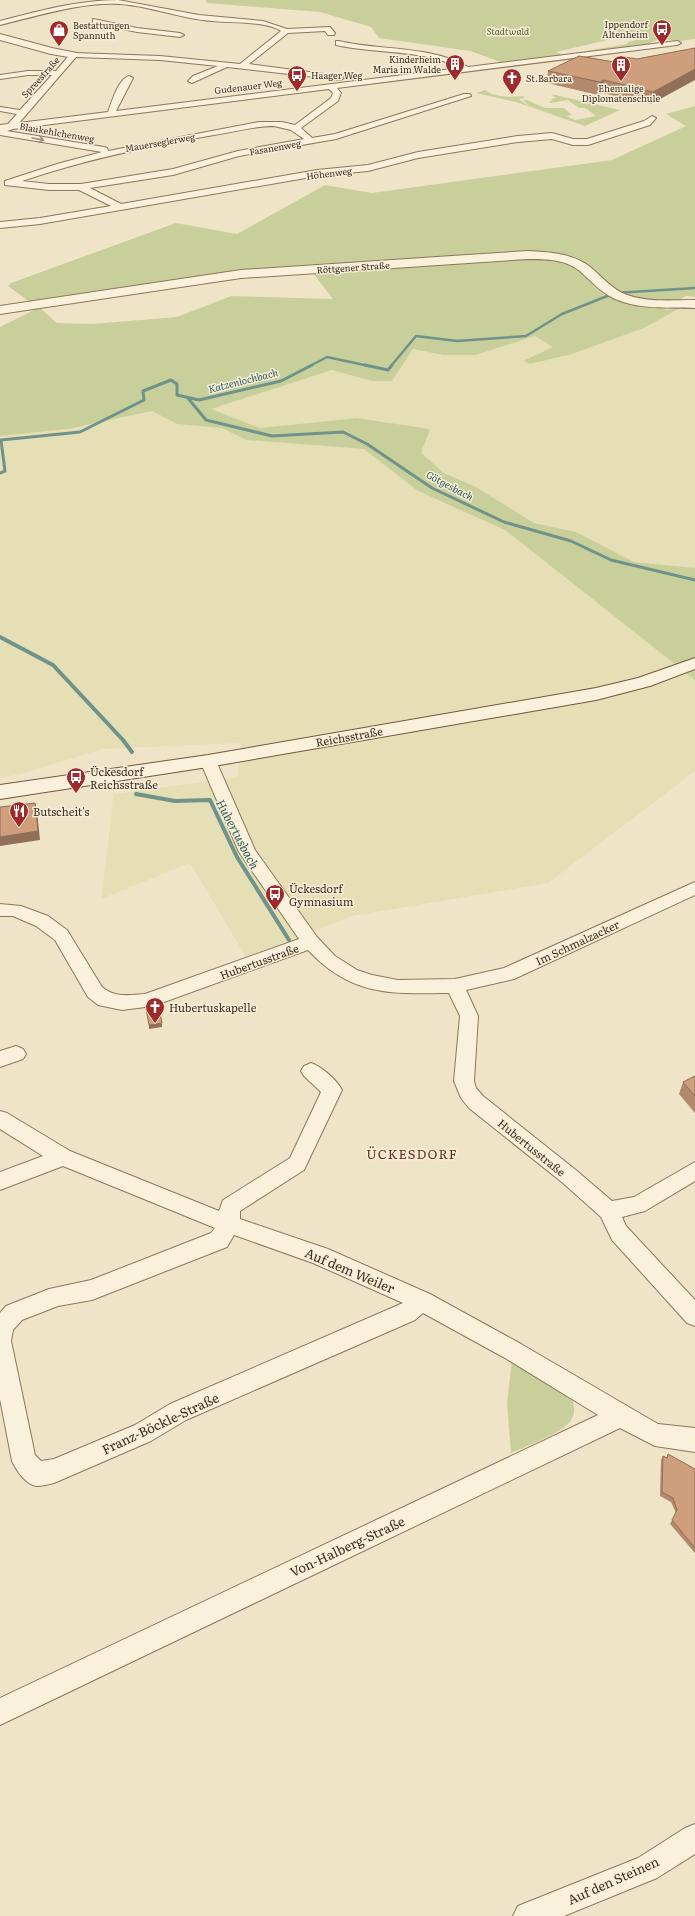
<svg xmlns="http://www.w3.org/2000/svg" width="695" height="1916" font-family="Literata,serif">
<style>
.farmland{fill:#e6deb5}
.green{fill:#c9cf9b;fill-rule:evenodd}
.lines{fill:none;stroke-linecap:round;stroke-linejoin:round}
.stream-far2{stroke:#6f938a;stroke-width:2.5}
.stream-far1{stroke:#6f938a;stroke-width:3}
.stream{stroke:#6f938a;stroke-width:4}
.minor-casing{stroke:#8d765c;stroke-width:2}
.tertiary-casing{stroke:#8d765c;stroke-width:2}
.secondary-casing{stroke:#6f573f;stroke-width:2}
.minor{fill:#faf1dc;fill-rule:evenodd}
.tertiary{fill:#faf1dc;fill-rule:evenodd}
.secondary{fill:#faf1dc;fill-rule:evenodd}
.wall{fill:#b2896c}
.shaded-wall{fill:#916f58}
.building{fill:#cf9f7d;stroke:#916f58}
.oneway{stroke:#9c907e}
.labels{text-anchor:middle;dominant-baseline:central;stroke-width:3;stroke-linejoin:round;paint-order:stroke}
.far-poi-label{font-size:9px;fill:#3d2e20;stroke:#f7eed8;text-anchor:start}
.far-park-label{font-size:9px;font-style:italic;fill:#4d5a26;stroke:#f7eed8}
.far-street-label{font-size:9px;fill:#3d2e20;stroke:#f7eed8}
.far-water-label{font-size:10px;font-style:italic;fill:#2f5d5a;stroke:#f7eed8}
.street-label{font-size:11px;fill:#3d2e20;stroke:#f7eed8}
.poi-label{font-size:11px;fill:#3d2e20;stroke:#f7eed8;text-anchor:start}
.water-label{font-size:12px;font-style:italic;fill:#2f5d5a;stroke:#f7eed8}
.quarter-label{font-size:13px;letter-spacing:1px;fill:#6b2e1e;stroke:#f7eed8}
.near-street-label{font-size:13px;fill:#3d2e20;stroke:#f7eed8}
</style>
<rect width="100%" height="100%" fill="#f0e4c8"/>
<path class="farmland" d="M695,307V568L634,562L576,532L534,523L476,487L444,473L420,453L429,429L357,418L260,428L211,409L332,370L372,381H392L413,349L443,355H476L535,336L554,347L530,364L572,354L644,328L680,308Z
M152,411L177,424L222,428L246,440L364,449L418,491L505,530L695,680V771L548,883L352,916L246,957L190,863L101,899L114,794L238,777L241,743L102,749L21,774L0,778V436L68,429Z"/>
<path class="green" d="M205,0H695V39C690,39 684,41 679,41C665,40 662,36 649,44L503,63L470,51L379,38L371,27L320,12L207,3ZM638,33L649,37L628,42L627,44L563,55L556,52Z
M485,90C495,98 511,97 523,96L525,98L519,99L527,105L558,116L528,105L523,100H527L545,108H564L572,115L566,116L575,120L596,116L585,108H579L568,100L551,103L549,101H553L551,99L556,98L551,94L620,110L585,126L516,102L476,93Z
M695,106V297L686,296L664,310L680,308L644,328L572,354L530,364L523,361L553,347L535,336L476,355H443L413,349L392,381H372L332,370L211,409L260,428L357,418L430,429L421,453L444,473L476,487L534,523L576,532L634,562L695,568V680L505,530L418,491L364,449L246,440L222,428L177,424L152,411L68,429L0,436V327L38,308L8,286L11,283L176,223L237,234L325,185L372,193L612,160L686,126L666,114ZM309,268L333,299L231,296L177,317L92,324L57,323L40,308L88,296Z
M512,1360L572,1398C574,1406 576,1413 571,1420C565,1432 524,1447 511,1453L507,1403Z"/>
<g class="lines">
<path class="stream-far2" d="M310,366L327,357L369,366
M391,366L416,336L457,341L526,336L562,314L615,293L695,288"/>
<path class="stream-far1" d="M365,365L388,370L392,365
M187,397L206,420L272,436L343,432L367,444L432,488L504,522L571,541L611,560L695,580
M0,473L5,471L1,440L80,432L144,400L143,391L171,380L177,384V395L199,400L281,381L312,365"/>
<path class="stream" d="M0,637L53,665L123,740L132,752
M136,794L175,801L210,800L237,857L289,940"/>
<defs>
<path id="minor" d="M118,0L199,15L263,21L287,29L330,27L335,33L334,35H328L325,31L288,33L249,64L340,76L344,78L340,80L227,67L192,83L188,81L193,76L218,66L160,60L76,57L19,123L108,112C112,102 118,79 129,76L133,78L116,111L459,68C425,49 375,54 336,45V41H339C381,51 429,45 468,67L677,41L681,43L677,45L337,88L341,93L338,101L301,128L312,138L335,134L464,94H470L471,96L336,139L239,156L173,175L90,188L121,204L317,170L368,165L418,152L518,136L552,133L573,139H587L644,121L652,116L656,118L650,125L588,145H573L552,139L518,142L418,158L368,171L317,176L40,224L0,228V222L40,218L111,206L79,190H49L5,185V181L57,164L102,152L0,135V131H6H0V125L8,124L17,114L0,111V107L20,110L52,75H28L0,79V75L28,71H56L71,53H74L160,56L240,64L281,31C266,21 231,23 212,21C181,19 151,6 120,4C80,2 38,16 0,25V21C39,11 78,0 118,0ZM329,89L333,93L331,98L295,125L282,122H259L108,151L107,148L104,147L7,131L13,129ZM274,126L291,130L304,139L238,151L173,169L81,184H49L22,181C84,160 149,146 214,135C234,132 254,126 274,126Z
M93,19L137,28L180,33L184,35L180,37L137,32L93,23Z
M208,756L214,757L216,761L255,850L317,937L335,956L357,970L372,975L398,980L455,979L504,968L695,882V895L514,979L466,990L478,1016L474,1081L476,1088L483,1096L577,1171L612,1201L634,1197L695,1162V1181L645,1211L622,1217L626,1226L695,1300V1326L687,1323L612,1240L601,1217L563,1183L469,1108L461,1098L454,1081L460,1016L449,993C390,994 351,996 308,950L153,1006L122,1010L98,1005L88,997L55,940L36,926L13,916H0V904L21,906L48,916L67,930L102,987C115,998 128,995 145,994L299,939L239,852L200,761L202,757Z
M16,1046L23,1049L26,1054L23,1059L0,1067V1051Z
M311,1063C322,1067 336,1079 342,1090L304,1170L240,1211V1219L328,1249L430,1294L521,1344L658,1424L695,1428V1452L655,1446L620,1428L0,1725V1698L598,1415L505,1358L423,1313L415,1320L186,1420L151,1441L54,1483C49,1484 42,1486 37,1486C26,1485 16,1470 12,1461L0,1399V1313L6,1306L49,1289L91,1280L211,1233L215,1228L63,1166L0,1190V1172L43,1156L0,1129V1111L7,1113L70,1151L219,1211L223,1200L290,1158L321,1092L304,1076L301,1071L304,1066ZM234,1235L313,1263L403,1303L170,1404L135,1425L54,1459L41,1461L35,1455L11,1341L13,1330L22,1320L58,1306L92,1300L227,1247Z
M695,1824V1854L657,1878L564,1916H513L518,1906L638,1858L685,1828Z"/>
<path id="tertiary" d="M0,34L52,48L77,53L79,55L74,58L51,54L0,40Z
M527,251C548,252 571,253 589,266C600,275 609,286 622,293C644,303 672,300 695,300V308C668,307 638,310 613,298C601,292 592,282 582,273C567,259 547,259 527,259L241,278L0,314V306L241,270Z"/>
<path id="secondary" d="M695,658V669L650,686L596,700L208,767L0,799V785L208,755L596,688L638,678Z"/>
</defs>
<use href="#minor" class="minor-casing"/>
<use href="#tertiary" class="tertiary-casing"/>
<use href="#secondary" class="secondary-casing"/>
<use href="#minor" class="minor"/>
<use href="#tertiary" class="tertiary"/>
<use href="#secondary" class="secondary"/>
</g>
<path class="wall" d="M695,48L651,104L602,93L598,95L547,83L548,71L637,59Z
M695,1076V1113L679,1094L683,1082Z
M663,1456L695,1469V1553L670,1524L676,1513L671,1502L660,1496L661,1460Z"/>
<path class="shaded-wall" d="M695,69V80L651,104L653,92Z
M604,80L602,93L598,95L600,82Z
M35,803L37,811L40,840L0,846V837Z
M162,1023V1027L149,1029V1025Z"/>
<path class="building" d="M695,48V69L653,92L604,80L600,82L548,71L579,56L614,62L625,57L637,59Z
M35,803L38,831L0,837V807Z
M156,1007L160,1012L162,1023L149,1025L146,1009Z
M695,1076V1096L683,1082Z
M668,1454L695,1469V1548L672,1520L677,1510L673,1498L662,1492L663,1456L667,1458Z"/>
<defs><path id="oneway-shaft" d="M-6 0H5M1.5-3L5.5 0L1.5 3" fill="none" stroke-width="1.6" stroke-linecap="round" stroke-linejoin="round"/></defs>
<use class="oneway" href="#oneway-shaft" transform="translate(38 139) rotate(10)"/>
<defs>
<symbol id="bus-pin" viewBox="-11 -11 22 30"><path d="M0 17L-7.5 6A9.5 9.5 0 1 1 7.5 6Z" fill="#9e2a2b" stroke="#f7eed8"/><path d="M-5-6H5V4H4V6H2V4H-2V6H-4V4H-5ZM-3.5-4V0h7V-4ZM-3.5 1.2v1.5H-2V1.2ZM2 1.2v1.5H3.5V1.2Z" fill="#fff"/></symbol>
<symbol id="shop-pin" viewBox="-11 -11 22 30"><path d="M0 17L-7.5 6A9.5 9.5 0 1 1 7.5 6Z" fill="#9e2a2b" stroke="#f7eed8"/><path d="M-5-2.5h2.3a2.7 3.5 0 0 1 5.4 0H5L5.5 6h-11ZM-1.5-2.5h3a1.5 2.3 0 0 0-3 0Z" fill="#fff"/></symbol>
<symbol id="building-pin" viewBox="-11 -11 22 30"><path d="M0 17L-7.5 6A9.5 9.5 0 1 1 7.5 6Z" fill="#9e2a2b" stroke="#f7eed8"/><path d="M-4-6H4V6H1V3H-1V6H-4ZM-2.5-4.3h1.7v1.8h-1.7ZM.8-4.3h1.7v1.8H.8ZM-2.5-1h1.7V.8h-1.7ZM.8-1h1.7V.8H.8Z" fill="#fff"/></symbol>
<symbol id="church-pin" viewBox="-11 -11 22 30"><path d="M0 17L-7.5 6A9.5 9.5 0 1 1 7.5 6Z" fill="#9e2a2b" stroke="#f7eed8"/><path d="M-1.2-6h2.4v3.5h3.3v2.4h-3.3V6h-2.4V-.1h-3.3v-2.4h3.3Z" fill="#fff"/></symbol>
<symbol id="restaurant-pin" viewBox="-11 -11 22 30"><path d="M0 17L-7.5 6A9.5 9.5 0 1 1 7.5 6Z" fill="#9e2a2b" stroke="#f7eed8"/><path d="M-5-6h1v4h1v-4h1v4h1v-4h1v5L-1.5 .5V6h-2V.5L-5-1ZM5-6V6H3V1.5H1.5Q1.5-4 5-6Z" fill="#fff"/></symbol>
</defs>
<g fill-rule="evenodd">
<use href="#bus-pin" x="651" y="18" width="22" height="30"/>
<use href="#shop-pin" x="48" y="19" width="22" height="30"/>
<use href="#building-pin" x="444" y="53" width="22" height="30"/>
<use href="#building-pin" x="610" y="54" width="22" height="30"/>
<use href="#bus-pin" x="286" y="64" width="22" height="30"/>
<use href="#church-pin" x="501" y="67" width="22" height="30"/>
<use href="#bus-pin" x="65" y="766" width="22" height="30"/>
<use href="#restaurant-pin" x="8" y="800" width="22" height="30"/>
<use href="#bus-pin" x="264" y="883" width="22" height="30"/>
<use href="#church-pin" x="144" y="996" width="22" height="30"/>
</g>
<g class="labels">
<g class="far-poi-label">
<text x="648" y="24" text-anchor="end">Ippendorf<tspan x="648" dy="10">Altenheim</tspan></text>
<text x="73" y="25">Bestattungen<tspan x="73" dy="10">Spannuth</tspan></text>
<text x="441" y="59" text-anchor="end">Kinderheim<tspan x="441" dy="10">Maria im Walde</tspan></text>
<text x="311" y="75">Haager Weg</text>
<text x="526" y="78">St.Barbara</text>
<text x="621" y="88" text-anchor="middle">Ehemalige<tspan x="621" dy="10">Diplomatenschule</tspan></text>
</g>
<g class="far-park-label">
<text x="508" y="31">Stadtwald</text>
</g>
<g class="far-street-label">
<text transform="translate(40 77) rotate(-48)">Spreestraße</text>
<text transform="translate(248 86) rotate(-7)">Gudenauer Weg</text>
<text transform="translate(57 132) rotate(10)">Blaukehlchenweg</text>
<text transform="translate(160 142) rotate(-10)">Mauerseglerweg</text>
<text transform="translate(275 147) rotate(-10)">Fasanenweg</text>
<text transform="translate(329 173) rotate(-7)">Höhenweg</text>
<text transform="translate(353 267) rotate(-4)">Röttgener Straße</text>
</g>
<g class="far-water-label">
<text transform="translate(243 380) rotate(-14)">Katzenlochbach</text>
<text transform="translate(450 485) rotate(28)">Götgesbach</text>
</g>
<g class="street-label">
<text transform="translate(349 736) rotate(-10)">Reichsstraße</text>
<text transform="translate(577 942) rotate(-25)">Im Schmalzacker</text>
<text transform="translate(259 961) rotate(-20)">Hubertusstraße</text>
<text transform="translate(532 1147) rotate(39)">Hubertusstraße</text>
</g>
<g class="poi-label">
<text x="90" y="771">Ückesdorf<tspan x="90" dy="13">Reichsstraße</tspan></text>
<text x="33" y="811">Butscheit's</text>
<text x="289" y="888">Ückesdorf<tspan x="289" dy="13">Gymnasium</tspan></text>
<text x="169" y="1007">Hubertuskapelle</text>
</g>
<g class="water-label">
<text transform="translate(238 834) rotate(62)">Hubertusbach</text>
</g>
<g class="quarter-label">
<text x="412" y="1153">ÜCKESDORF</text>
</g>
<g class="near-street-label">
<text transform="translate(350 1270) rotate(23)">Auf dem Weiler</text>
<text transform="translate(160 1423) rotate(-25)">Franz-Böckle-Straße</text>
<text transform="translate(347 1546) rotate(-25)">Von-Halberg-Straße</text>
<text transform="translate(613 1880) rotate(-24)">Auf den Steinen</text>
</g>
</g>
</svg>
